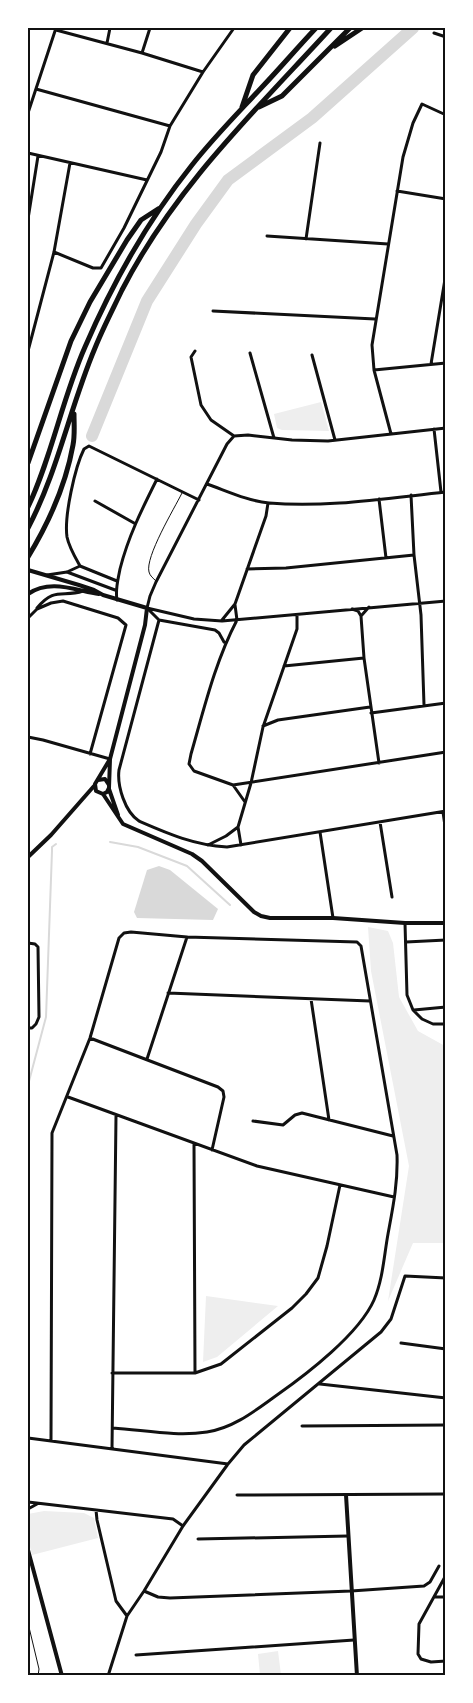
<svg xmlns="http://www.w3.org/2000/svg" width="473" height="1703" font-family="Karla,sans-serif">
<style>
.green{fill:#eee}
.water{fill:#d9d9d9}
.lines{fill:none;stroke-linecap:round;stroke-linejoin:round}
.stream{stroke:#d9d9d9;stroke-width:2}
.river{stroke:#d9d9d9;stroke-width:12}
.service{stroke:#111;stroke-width:1}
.minor{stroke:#111;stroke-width:3}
.tertiary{stroke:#111;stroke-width:4}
.trunk{stroke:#111;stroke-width:5}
.neatline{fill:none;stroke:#111;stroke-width:2}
</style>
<rect width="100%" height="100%" fill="#fff"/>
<path class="green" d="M321,402L329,431L282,430L277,428L274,414Z
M368,927L388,931L393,943L399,997L418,1031L445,1046V1243H413L388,1301L409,1166L371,971Z
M206,1296L278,1306L217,1357L203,1362Z
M44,1511L84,1513L94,1518L98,1538L32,1555L28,1539V1514Z
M278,1651L281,1675H260L258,1654Z"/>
<path class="water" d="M159,866L170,870L218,909L213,920L137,918L134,912L147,870Z"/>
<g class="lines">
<path class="stream" d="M110,842L138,847L187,866L230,905
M28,1085L46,1017L52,851V847L56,844"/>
<path class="river" d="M92,436L147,301L196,224L228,180L312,118L413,28"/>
<path class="service" d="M156,581C153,578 150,576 149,572C145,557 174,509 182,493
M28,1623L39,1669L38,1676"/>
<path class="minor" d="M56,30L142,53L203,72
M434,33L446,37
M107,43L110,28
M142,53L150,28
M36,89L170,126
M28,113L56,28
M28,153L147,180
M397,191L446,199
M28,219L38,156
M267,236L388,244
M306,239L320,143
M54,252L93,268H101L124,228L161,152L170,126L203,72L234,28
M213,311L375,319
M28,351L54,252L70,163
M195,351L191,357L201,405L211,420L234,436L248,435L292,440L328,441L446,428
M250,353L274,438
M312,355L335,440
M431,364L446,273
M374,370L446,363
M434,429L441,492
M391,434L374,370L372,345L403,157L413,123L422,104L446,115
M207,484C227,491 248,501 269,503C327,508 388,498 446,492
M411,495L414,555L421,615L424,705
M379,499L386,558
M95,501L134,523
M247,569L286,568L414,555
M67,572L115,590
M47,575L67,572L80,566
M117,581L80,566C75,557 69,547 67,537C64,516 75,467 84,449L89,446L199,500
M117,600C115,589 118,580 120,569C128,537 142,509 157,479
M235,605L237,620
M37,608C55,586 63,598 83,591
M147,608L194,619L222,621L446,601
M147,608L150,596L156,582L227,444L234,436
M148,609L159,620L215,630L219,633L224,642
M352,609L358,611L361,616L364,658L379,763
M361,616L369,607
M28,618L37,609L51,603L63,601L118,618L126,625L90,754
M159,620L119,770C117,786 125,812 139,821C169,834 194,845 227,847L446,811
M222,620L235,604L266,516L268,503
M237,620C215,662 204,709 191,754L189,764L194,771L233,785L446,752
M284,666L364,658
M371,713L446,703
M263,726L278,720L370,707
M28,737L43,740L110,759
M233,785L245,802
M443,812L446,833
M380,822L392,897
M320,832L333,918
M208,845L226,836L238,827
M241,845L238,827L251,783L263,727L297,629V615
M405,923L407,995L413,1010L422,1019L433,1024H446
M406,942L446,940
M28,943L35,944L38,947L39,1017L36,1024L32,1028H28
M168,993L370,1001
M311,999L329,1120
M414,1010L446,1007
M90,1038L218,1087L223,1091L224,1097L212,1150
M147,1059L187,937
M68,1097L257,1166L394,1197
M253,1121L283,1125L295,1115L302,1113L393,1136
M194,1144L195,1373
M401,1343L446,1349
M112,1373H195L221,1364L292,1308L306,1294L318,1278L327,1246L340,1185
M320,1384L446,1398
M302,1426L446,1425
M28,1438L228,1464
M51,1441L52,1133L90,1038L119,938L124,933L131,932L187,937L357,942L361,946L397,1155C398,1183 393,1207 388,1234C384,1256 383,1279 374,1300C359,1334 307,1374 277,1395C256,1410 234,1428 207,1432C176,1437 144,1430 113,1428
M112,1449L116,1116
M237,1495L446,1494
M28,1502L173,1519L183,1526
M28,1509L37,1504
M96,1510L97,1520L116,1601L127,1616
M198,1539L348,1536
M446,1575L419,1624L418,1654L421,1659L431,1662L446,1661
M144,1591L158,1597L170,1598L351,1591L424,1586L430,1582L439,1566
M434,1597H446
M136,1655L354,1640
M108,1676L127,1616L144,1591L183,1526L228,1464L244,1445L381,1332L391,1319L405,1276L446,1278"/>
<path class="tertiary" d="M28,570L79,585L94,590L103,595L147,608L145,625L110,759L109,788L107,792L103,794
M28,594C50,579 74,590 99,594
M98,780L105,779L109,785
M109,789L118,815
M103,794L123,824L192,854L202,861L254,912L261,916L270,918H333L405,923H446
M103,794L96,791L95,784L110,759
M28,857L51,835L94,786
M346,1495L357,1676
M28,1550L62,1676"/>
<path class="trunk" d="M335,46L362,28
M242,107L253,75L290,28
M259,107L282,96L350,28
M28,463L71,341L90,302L127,240L141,220L158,209
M28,507C52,456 62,399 85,347C113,282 148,220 192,165C214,137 239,112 263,86C281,67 298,47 316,28
M28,528C58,471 70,407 95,348C103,328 113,309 122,290C175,187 254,112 331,28
M28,557C48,524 66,484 73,445C75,435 74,424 74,414"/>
</g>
<rect width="473" height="1703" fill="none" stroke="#ffffff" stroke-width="58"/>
<rect x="29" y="29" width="415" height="1645" class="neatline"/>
</svg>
